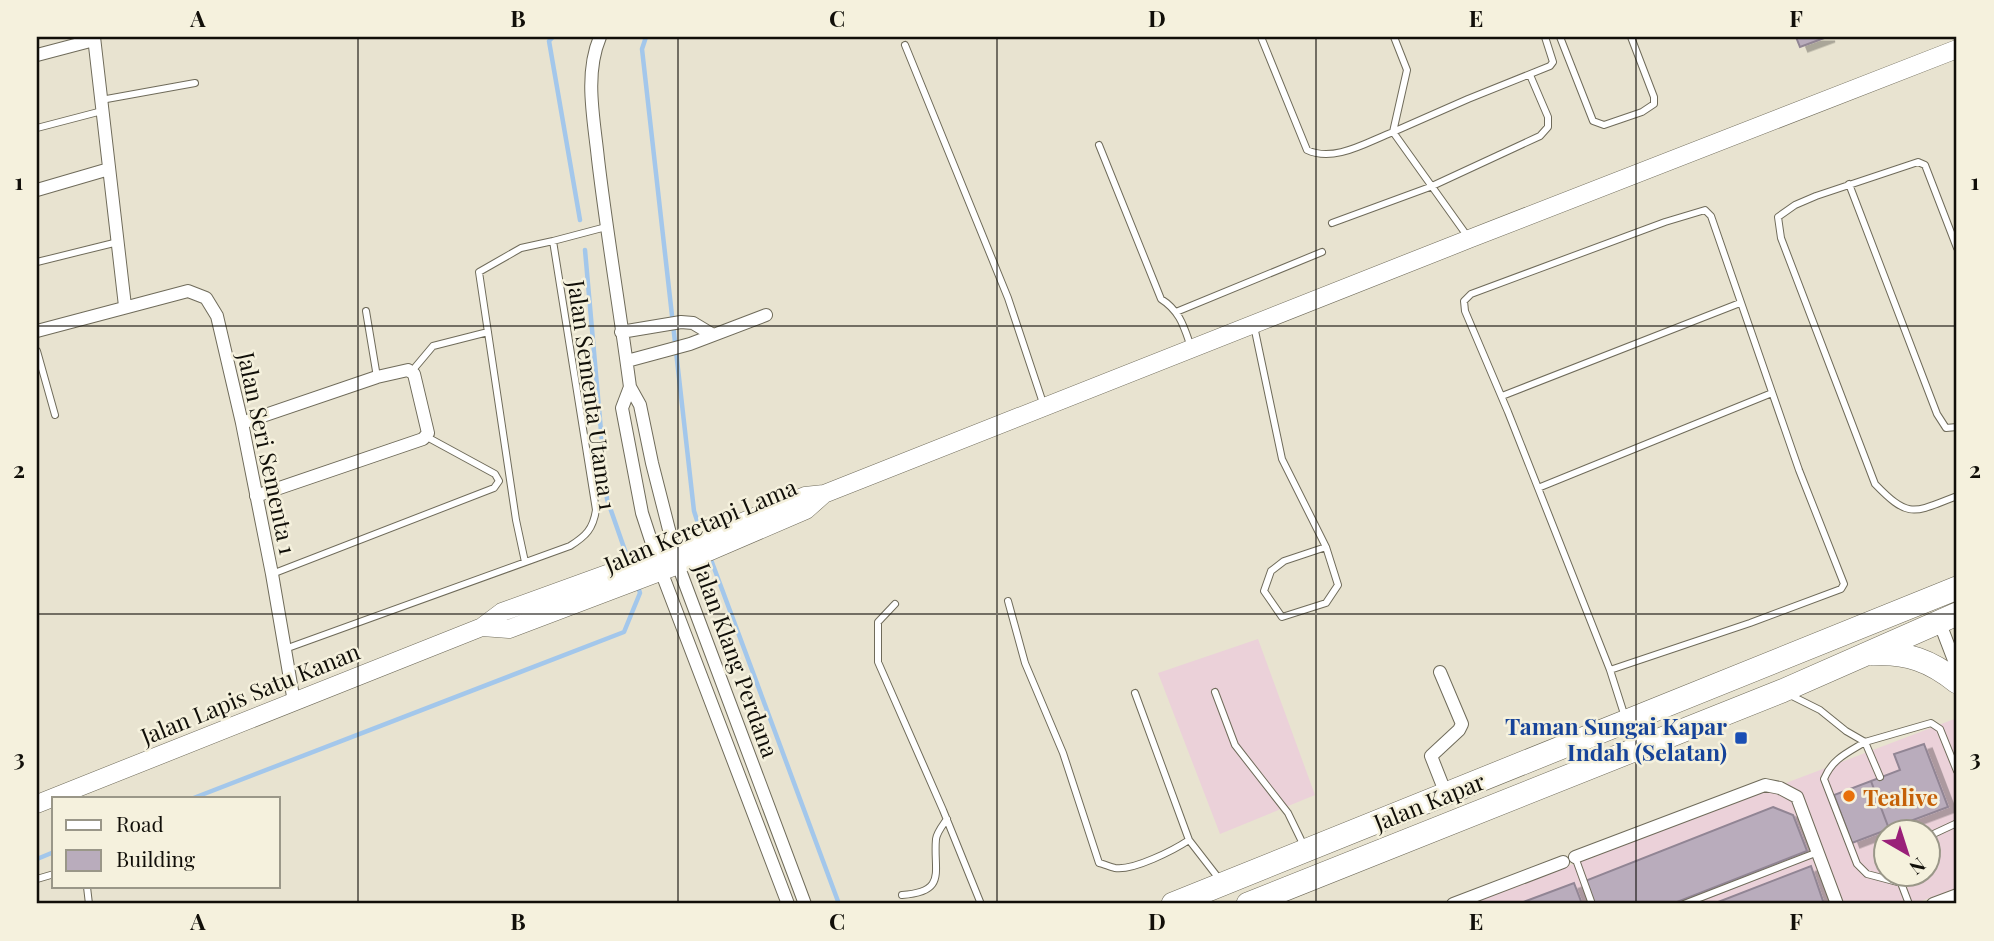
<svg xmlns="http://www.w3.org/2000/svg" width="1994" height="941" font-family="'Playfair Display',serif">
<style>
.commercial{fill:#ebd1d9;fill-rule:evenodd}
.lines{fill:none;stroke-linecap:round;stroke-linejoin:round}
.stream{stroke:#a3c7eb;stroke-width:4.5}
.building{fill:#b9acbc;stroke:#918594;stroke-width:2;filter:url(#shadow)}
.lane-casing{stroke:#6f6b5a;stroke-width:8}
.street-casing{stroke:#6f6b5a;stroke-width:14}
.secondary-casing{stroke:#6f6b5a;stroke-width:19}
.highway-casing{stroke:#6f6b5a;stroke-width:24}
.lane{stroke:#fff;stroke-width:6}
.street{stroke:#fff;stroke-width:12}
.secondary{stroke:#fff;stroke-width:18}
.highway{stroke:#fff;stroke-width:23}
.grid{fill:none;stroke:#110f09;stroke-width:2;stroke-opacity:0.55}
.transit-dot{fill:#1a4fb4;stroke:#f5f1dd;stroke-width:2.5}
.food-dot{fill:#e8710a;stroke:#f5f1dd;stroke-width:2.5}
.labels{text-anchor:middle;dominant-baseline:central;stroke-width:5;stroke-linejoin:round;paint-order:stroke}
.street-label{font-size:23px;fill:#110f09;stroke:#f5f1dd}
.transit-label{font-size:23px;font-weight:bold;fill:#164399;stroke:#f5f1dd;text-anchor:end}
.food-label{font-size:23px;font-weight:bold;fill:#c56008;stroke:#f5f1dd;text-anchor:start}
.neatline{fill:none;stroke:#110f09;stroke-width:2.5}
.grid-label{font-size:23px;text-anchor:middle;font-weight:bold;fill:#110f09}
</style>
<defs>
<filter id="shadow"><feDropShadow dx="8" dy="4.5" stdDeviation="0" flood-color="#0004"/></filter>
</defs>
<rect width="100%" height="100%" fill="#e8e3d0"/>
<path class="commercial" d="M1258,639L1315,795L1220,834L1158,673Z
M1957,718V888L1913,904H1468ZM1885,832H1927V874H1885Z"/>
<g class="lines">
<path class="stream" d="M553,37L549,41L580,220
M646,37L642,49L694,511L701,533
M585,250L607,499L629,562
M710,557L839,904
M191,799L624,632L640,593L638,586
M37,859L54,852"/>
</g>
<path class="building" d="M1796,37H1827L1800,47Z
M1924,744L1948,807L1889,829L1871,781L1900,770L1894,754Z
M1871,781L1889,829L1852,843L1834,795Z
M1773,807L1793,815L1807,851L1672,904H1593L1585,881Z
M1811,866L1824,904H1713Z
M1574,883L1582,904H1518Z"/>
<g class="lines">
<defs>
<path id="lane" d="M1261,37L1307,150C1334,163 1367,142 1393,132L1468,237
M1394,37L1407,70L1393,132L1468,99L1550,66L1553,62L1545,37
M1560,37L1593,121L1604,125L1642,112L1654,104V97L1631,37
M905,45L1008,298L1044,406
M101,100L195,83
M37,128L102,111
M1099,145L1161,299C1180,311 1184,327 1191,347
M1849,184L1937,414L1946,428L1957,427
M1332,223L1430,187L1540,136L1548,127V117L1530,75
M1957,248L1925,165L1918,162L1816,196L1795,205L1778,217L1781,238L1875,484C1909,519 1913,513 1957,496
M37,262L118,242
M366,311L377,377
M1176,312L1322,252
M1254,326L1282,459L1326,547L1338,585L1326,603L1282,617L1264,591L1271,571L1284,561L1326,547
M37,351L55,415
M412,371L433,346L488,332
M1502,396L1740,303
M1538,488L1772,393
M525,562L516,520L479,272L521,248L553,241
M272,574L494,488L499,481L495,474L427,437
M1008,601L1025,663L1063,753L1099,863C1104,864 1110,867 1115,868C1133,871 1174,850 1189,840
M895,604L878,622V662L943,810L981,904
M285,649L570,546C586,536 593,529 596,510L553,241L606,227
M1610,670L1750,623L1841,589L1844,584L1799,470L1711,216L1705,210L1665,222L1471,294L1464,301L1465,311L1508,412L1610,670L1625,717
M1215,692L1235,745L1288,813L1304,846
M1135,693L1189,840L1220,880
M1790,695L1820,710L1846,731L1865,742C1847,753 1832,759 1824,779L1857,864L1867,874L1901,883L1909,904
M1880,777L1865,742L1931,723L1940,729L1957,771
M1899,825L1902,832
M1927,837L1957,823
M1575,857L1592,904
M37,879L54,874
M87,887L89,904
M902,895C948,892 933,871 936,839C937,832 943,825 947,819
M1684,904L1818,852"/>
<path id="street" d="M94,37L125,306
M600,37C584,75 594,119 598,159C607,235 620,311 630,387L640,405L652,463L678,565L805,904
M37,55L94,40
M37,190L109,169
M37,331L188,291L206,298L217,316L242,423L272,574L294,702
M621,332L681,322L693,323L713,335
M627,361L690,344L766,315
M630,387L622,408L642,513L661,571L788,904
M242,423L377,377L408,370L414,374L428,433L423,439L256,496
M1939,621L1957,668
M1440,672L1462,724L1459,730L1431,756L1446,794
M1575,857L1765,785L1780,788L1797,797L1837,904
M1453,904L1563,862
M1933,904L1957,895"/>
<path id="secondary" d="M482,627L509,629L678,565L806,510L824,494
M37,804L482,627L502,612L687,545L805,496L824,494L1469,239L1957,49"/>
<path id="highway" d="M1873,654C1907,652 1931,661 1957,682
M1173,904L1957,588
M1248,904L1782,691L1957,614"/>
</defs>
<use href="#lane" class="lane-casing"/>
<use href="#street" class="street-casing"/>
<use href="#secondary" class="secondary-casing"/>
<use href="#highway" class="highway-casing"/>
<use href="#lane" class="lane"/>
<use href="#street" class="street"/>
<use href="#secondary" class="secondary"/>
<use href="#highway" class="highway"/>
</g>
<path class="grid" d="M358,37V904M678,37V904M997,37V904M1316,37V904M1636,37V904M37,326H1957M37,614H1957"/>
<rect class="transit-dot" x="1734" y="731" width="14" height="14" rx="3.5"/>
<circle class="food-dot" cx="1849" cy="796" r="7"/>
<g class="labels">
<g class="street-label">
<text transform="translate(593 395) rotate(82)">Jalan Sementa Utama 1</text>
<text transform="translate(268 453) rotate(78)">Jalan Seri Sementa 1</text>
<text transform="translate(700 525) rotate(-23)">Jalan Keretapi Lama</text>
<text transform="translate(737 660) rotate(70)">Jalan Klang Perdana</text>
<text transform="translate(250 693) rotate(-22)">Jalan Lapis Satu Kanan</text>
<text transform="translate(1429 801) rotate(-22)">Jalan Kapar</text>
</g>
<g class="transit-label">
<text x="1727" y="725">Taman Sungai Kapar<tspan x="1727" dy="26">Indah (Selatan)</tspan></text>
</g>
<g class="food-label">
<text x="1863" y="796">Tealive</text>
</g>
</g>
<rect width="1994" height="941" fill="none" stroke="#f5f1dd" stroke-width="77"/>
<rect x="52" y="797" width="228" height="91" fill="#f5f1dd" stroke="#9a9788" stroke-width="2"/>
<rect x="66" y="820" width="35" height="10" fill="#ffffff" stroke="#9a9788" stroke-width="2"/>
<text x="116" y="832" font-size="21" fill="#110f09">Road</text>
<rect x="66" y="850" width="35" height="21" fill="#b9acbc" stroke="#9a9788" stroke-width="2"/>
<text x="116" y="867" font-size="21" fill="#110f09">Building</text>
<g transform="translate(1907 853) rotate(141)"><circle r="33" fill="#f5f1dd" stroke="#9a9788" stroke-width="2"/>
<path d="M0-5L12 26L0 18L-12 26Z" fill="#9a2079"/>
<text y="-10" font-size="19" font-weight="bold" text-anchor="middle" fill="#110f09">N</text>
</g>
<rect x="38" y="38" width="1917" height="864" class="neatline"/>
<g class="grid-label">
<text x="198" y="27">A</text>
<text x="518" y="27">B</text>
<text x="837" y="27">C</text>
<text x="1157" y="27">D</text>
<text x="1476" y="27">E</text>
<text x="1796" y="27">F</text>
<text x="19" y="190">1</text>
<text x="1975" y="190">1</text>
<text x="19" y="478">2</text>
<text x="1975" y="478">2</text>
<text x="19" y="766">3</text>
<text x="1975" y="766">3</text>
<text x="198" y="930">A</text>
<text x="518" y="930">B</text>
<text x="837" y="930">C</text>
<text x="1157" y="930">D</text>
<text x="1476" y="930">E</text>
<text x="1796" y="930">F</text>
</g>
</svg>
